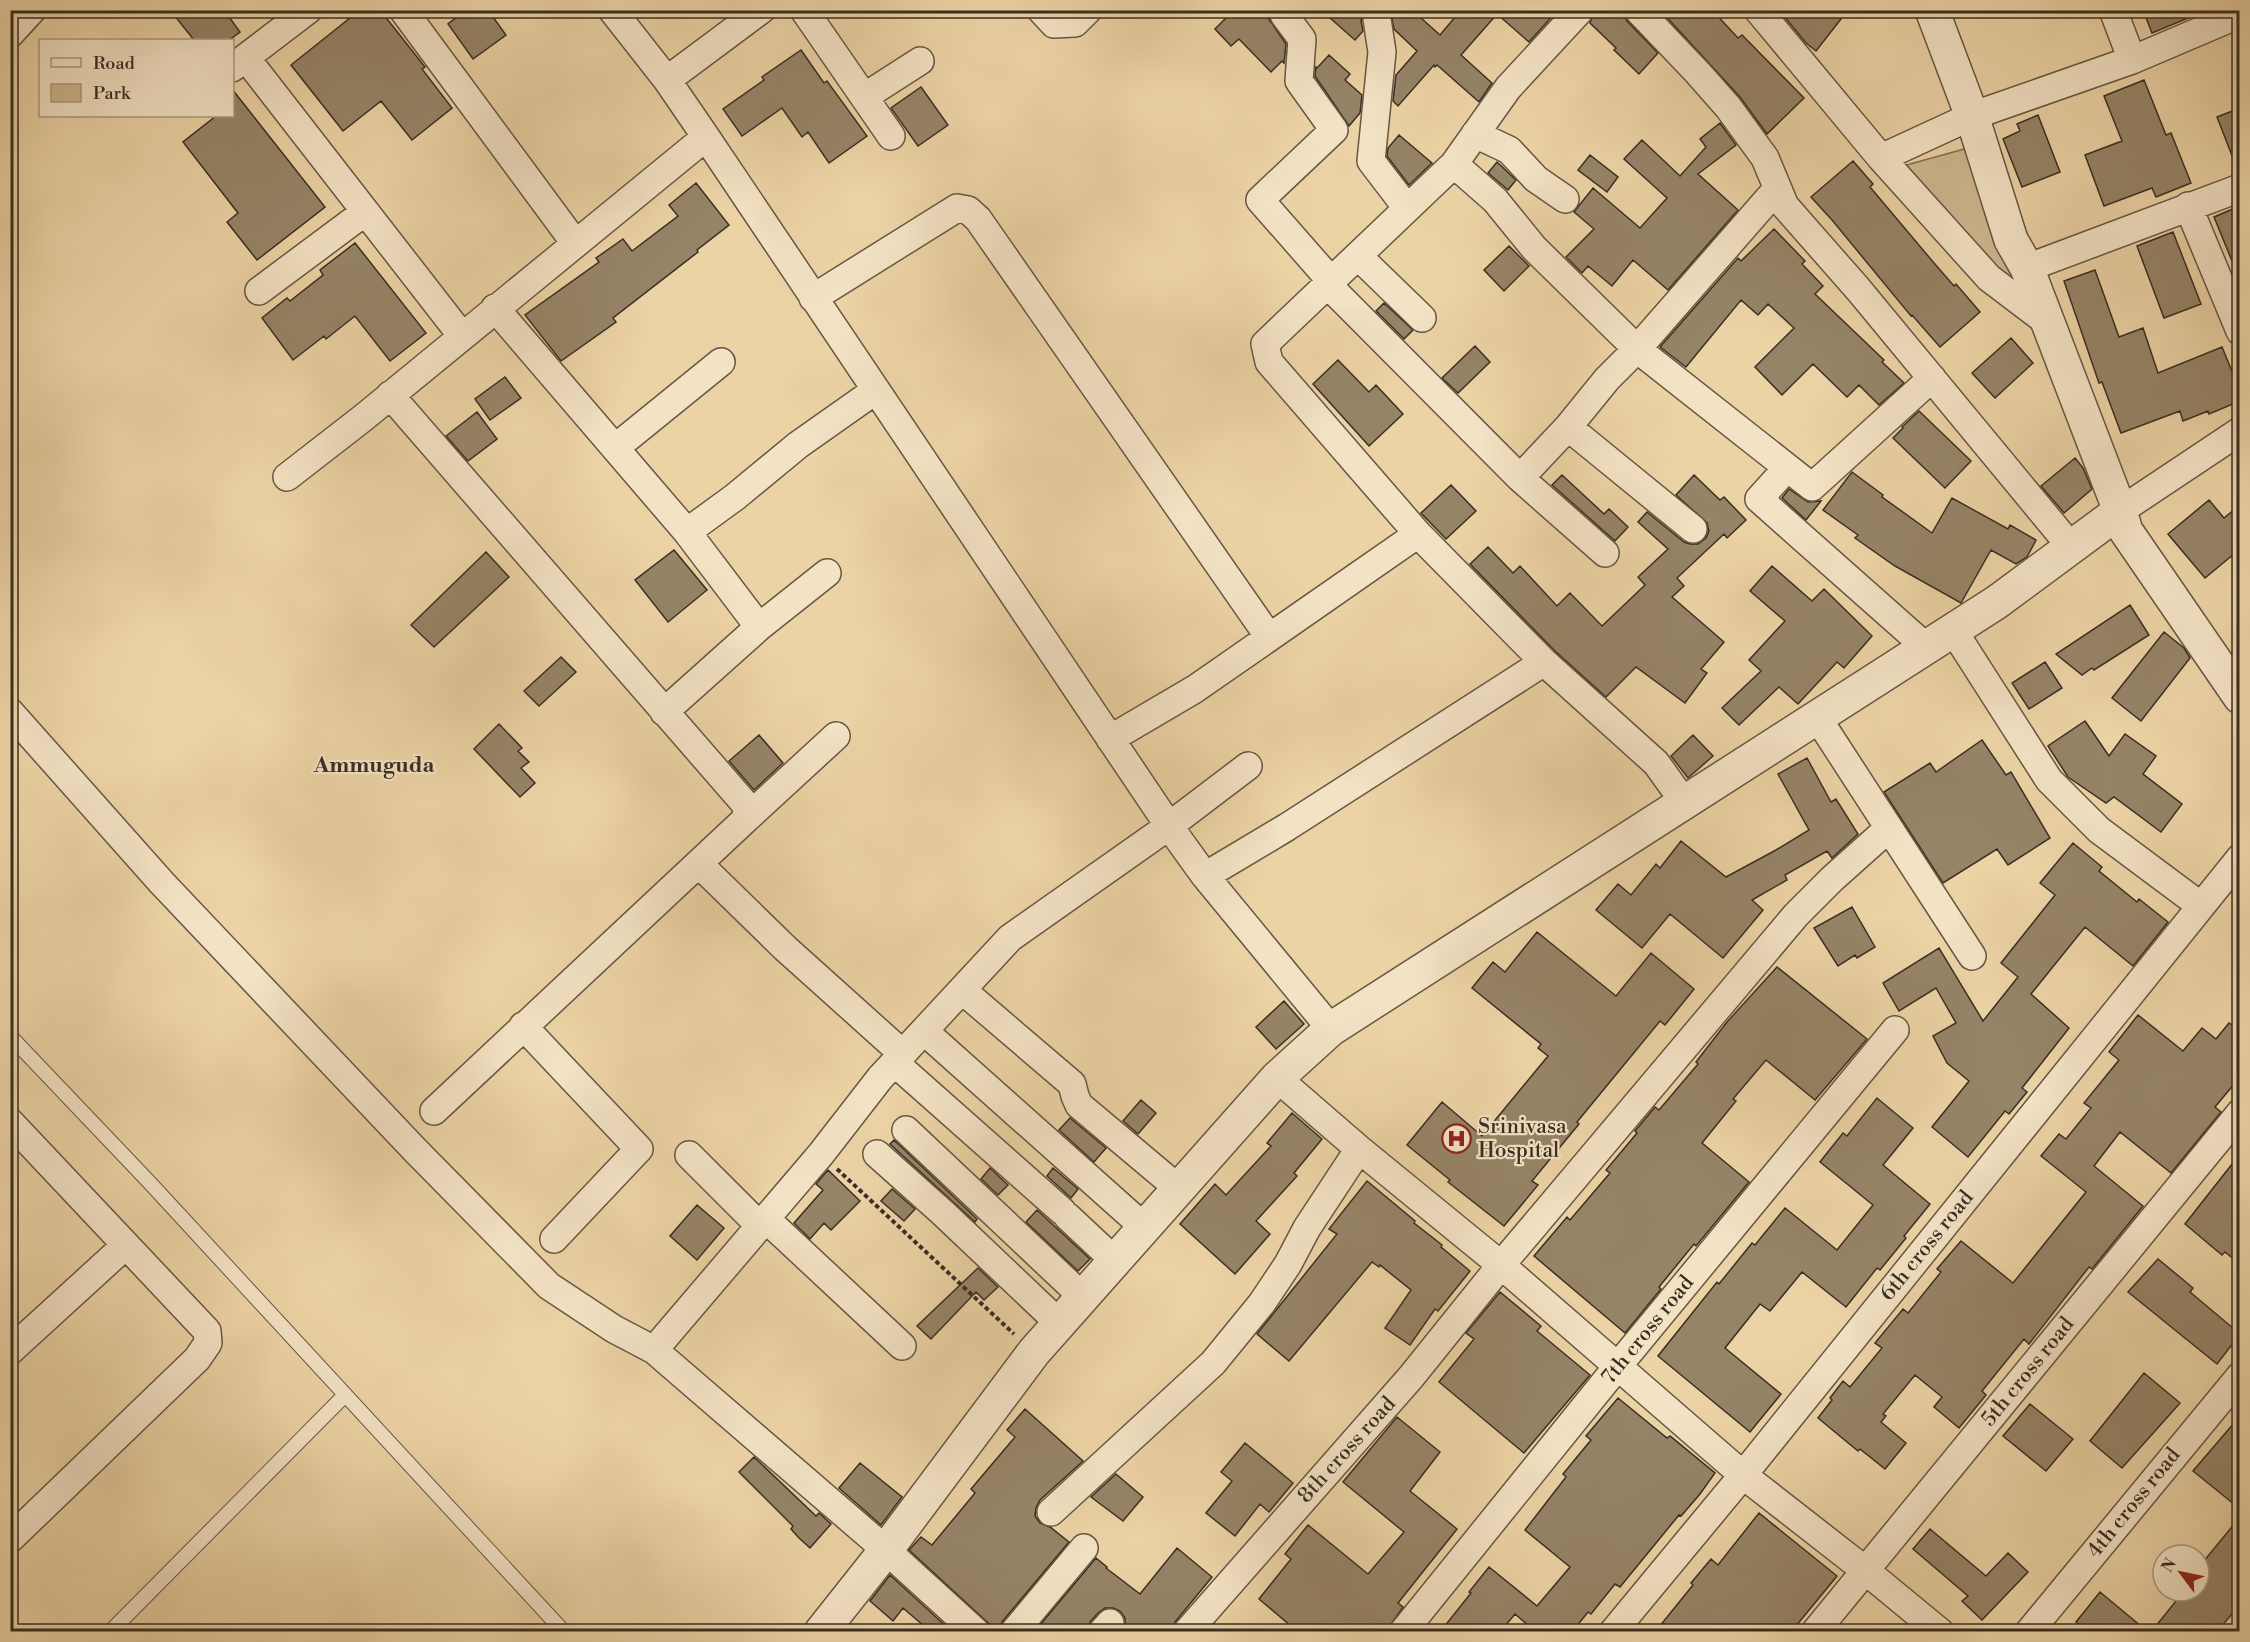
<svg xmlns="http://www.w3.org/2000/svg" width="2250" height="1642" font-family="'Libre Bodoni',serif">
<style>
.green{fill:#ceb78f;stroke:#847259;stroke-width:1.5}
.building{fill:#968467;stroke:#392e23;stroke-width:1.5}
.lines{fill:none;stroke-linecap:round;stroke-linejoin:round}
.service-casing{stroke:#665744;stroke-width:16}
.minor-casing{stroke:#665744;stroke-width:30}
.tertiary-casing{stroke:#665744;stroke-width:36}
.path{stroke:#392e23;stroke-width:4;stroke-dasharray:4.5 3;stroke-linecap:butt}
.service{stroke:#f3e2c4;stroke-width:14}
.minor{stroke:#f3e2c4;stroke-width:27}
.tertiary{stroke:#f3e2c4;stroke-width:33}
.labels{text-anchor:middle;dominant-baseline:central;stroke-width:4.5;stroke-linejoin:round;paint-order:stroke}
.poi-label{font-size:21px;fill:#392e23;stroke:#f3e2c4;text-anchor:start}
.street-label{font-size:21px;fill:#392e23;stroke:#f3e2c4}
.neighbourhood-label{font-size:22px;font-weight:bold;fill:#392e23;stroke:#f3e2c4}
</style>
<rect width="100%" height="100%" fill="#ecd3a5"/>
<filter id="stains"><feTurbulence type="fractalNoise" baseFrequency=".00333" numOctaves="4"/><feColorMatrix values="0 0 0 0 .2 0 0 0 0 .09 0 0 0 0 .02 0 0 0 .5 -.17"/></filter>
<radialGradient id="worn" r=".72"><stop offset=".6" stop-color="#630" stop-opacity="0"/><stop offset="1" stop-color="#630" stop-opacity=".3"/></radialGradient>
<path class="green" d="M1968,148L2019,290L1995,273L1903,166Z"/>
<path class="building" d="M170,10H224L240,32L229,40H194Z
M360,10H380L425,67L422,69L452,108L412,140L381,101L343,131L291,65Z
M466,10H488L506,35L473,59L448,24Z
M1234,10H1262L1266,15L1286,44L1284,63L1282,61L1271,72L1239,39L1231,46L1215,29Z
M1321,10H1364L1361,21L1363,31L1355,40Z
M1390,10H1412L1440,35L1461,10H1558L1529,42L1497,14L1461,55L1492,83L1479,102L1437,65L1435,67L1434,65L1398,106L1393,101L1396,75L1417,51L1394,29Z
M1595,10H1623L1627,21L1658,53L1639,74L1614,50L1616,48L1590,23Z
M1660,10H1712L1738,38L1742,35L1804,98L1767,134L1740,97Z
M1779,10H1848L1816,51L1806,43Z
M2143,10H2205V11L2152,33Z
M801,50L824,83L827,81L867,136L829,163L808,132L802,137L782,108L742,136L723,109L764,80L762,77Z
M1329,55L1350,74L1345,80L1362,95L1360,113L1349,126L1315,76L1316,67L1317,68Z
M2144,80L2166,135L2171,133L2191,183L2156,197L2152,188L2104,206L2085,155L2122,141L2104,96Z
M921,87L948,125L918,146L891,108Z
M232,89L325,207L257,260L227,222L238,213L183,142L216,116H232Z
M2240,108V171H2238L2217,117Z
M2038,115L2060,172L2022,187L2003,139L2020,131L2017,124Z
M1720,123L1736,145L1698,174L1738,210L1668,290L1633,260L1612,286L1588,266L1582,273L1566,257L1594,229L1574,212L1593,188L1640,228L1667,198L1624,159L1642,140L1680,176L1706,147L1700,139Z
M1399,135L1432,163L1409,185L1387,156L1388,148Z
M1590,155L1618,177L1607,192L1578,170Z
M1853,161L1873,184L1870,187L1934,263L1954,286L1956,284L1980,312L1940,347L1912,315L1911,316L1832,220L1811,197Z
M1497,162L1516,180L1508,190L1488,173Z
M696,183L729,225L697,250L698,252L613,318L616,322L561,361L525,315L599,262L596,258L623,239L632,251L678,216L669,205Z
M2240,206V278H2239L2214,217Z
M1774,229L1805,261L1802,264L1823,286L1815,294L1884,360L1882,362L1904,383L1879,405L1859,385L1847,397L1813,364L1782,395L1755,367L1794,328L1768,304L1758,315L1741,300L1686,367L1660,347L1738,258L1741,261Z
M2173,232L2201,304L2164,318L2137,246Z
M355,243L426,333L390,361L355,316L326,339L324,336L293,360L262,318L287,298L290,301L323,275L320,270Z
M1509,246L1529,266L1504,291L1484,270Z
M2095,270L2119,337L2143,328L2158,373L2222,347L2240,391V401L2209,414L2208,411L2183,421L2180,411L2121,433L2102,382L2099,383L2064,281Z
M1384,303L1413,330L1404,339L1376,311Z
M2011,338L2033,363L1995,398L1972,373Z
M1475,346L1490,362L1458,393L1442,378Z
M1338,360L1369,392L1376,385L1403,414L1369,446L1313,384Z
M505,377L521,398L490,420L475,399Z
M1919,411L1971,461L1945,488L1893,438L1903,428L1902,427Z
M477,412L497,439L468,461L446,436Z
M2075,458L2083,468L2092,489L2064,513L2041,486Z
M1852,472L1883,495L1882,497L1932,533L1952,498L2008,529L2010,525L2036,540L2027,557L2016,564L1991,550L1961,603L1895,566L1855,538L1858,535L1823,510Z
M1562,475L1604,514L1609,509L1628,527L1615,541L1552,485Z
M1694,475L1720,500L1724,497L1746,520L1727,538L1724,534L1677,578L1684,586L1672,597L1724,642L1701,669L1707,673L1685,703L1636,667L1606,697L1555,651L1470,564L1488,547L1513,573L1520,566L1557,606L1570,593L1602,626L1645,585L1638,577L1668,549L1638,522L1647,512L1684,542L1690,544H1698L1706,538L1709,531L1707,523L1676,495Z
M1451,485L1476,511L1446,539L1421,513Z
M1789,489L1808,502L1821,501L1806,520L1782,498Z
M2209,500L2224,518L2240,505V549L2205,578L2168,534Z
M674,550L707,590L668,622L635,580Z
M486,552L509,577L434,647L411,625Z
M1772,566L1812,601L1824,589L1872,636L1844,668L1837,662L1798,704L1779,687L1739,725L1722,708L1761,671L1749,660L1785,621L1750,591Z
M2130,605L2149,635L2094,670L2092,668L2082,675L2056,654Z
M2164,632L2184,648L2190,658L2141,721L2112,698Z
M561,657L576,672L539,706L524,691Z
M2045,662L2062,688L2029,709L2012,683Z
M2085,721L2109,756L2125,734L2156,756L2143,774L2182,804L2161,832L2114,797L2106,803L2068,777L2048,746Z
M499,724L522,748L518,751L529,762L521,768L535,783L520,797L474,749Z
M759,735L783,763L754,790L729,761Z
M1693,735L1713,756L1688,778L1671,756Z
M1982,740L2006,775L2011,772L2050,838L2008,865L1997,849L1943,883L1884,792L1930,763L1936,772Z
M1807,758L1831,802L1836,799L1858,834L1832,858L1827,851L1785,875L1787,880L1752,900L1763,910L1723,958L1670,914L1642,948L1596,910L1618,884L1631,895L1656,864L1660,868L1681,841L1726,877L1776,850L1809,830L1778,774Z
M2073,843L2102,867L2099,871L2137,902L2139,899L2168,922L2133,966L2085,927L2031,994L2069,1028L2022,1088L2027,1092L2009,1114L2005,1111L1968,1157L1932,1127L1969,1081L1947,1063L1933,1036L1956,1023L1936,988L1899,1011L1883,983L1939,948L1983,1021L2018,977L2001,963L2055,895L2040,883Z
M1852,907L1875,947L1857,958L1855,955L1838,966L1814,928Z
M1537,932L1616,996L1651,953L1694,989L1665,1025L1660,1021L1577,1122L1579,1124L1532,1181L1538,1185L1504,1226L1448,1182L1450,1180L1407,1145L1442,1102L1482,1136L1548,1056L1538,1048L1541,1044L1472,988L1493,962L1505,972Z
M1777,967L1867,1039L1815,1100L1766,1060L1733,1099L1736,1101L1702,1143L1749,1182L1696,1246L1694,1244L1659,1287L1661,1289L1625,1333L1534,1256L1567,1217L1570,1220L1610,1173L1606,1170L1637,1133L1635,1131L1655,1107L1659,1110L1698,1064L1696,1062L1727,1022Z
M1284,1001L1304,1024L1276,1049L1256,1027Z
M2138,1015L2183,1051L2202,1028L2216,1039L2229,1023L2240,1031V1077L2215,1107L2221,1112L2171,1173L2120,1132L2094,1166L2143,1206L2092,1269L2089,1267L2029,1344L2024,1339L1982,1391L1986,1395L1959,1428L1934,1407L1942,1397L1915,1375L1883,1414L1886,1416L1881,1422L1906,1443L1885,1469L1860,1449L1858,1451L1818,1418L1832,1400L1830,1398L1843,1381L1850,1387L1882,1348L1875,1343L1903,1309L1908,1313L1941,1272L1937,1269L1961,1241L2013,1283L2086,1192L2041,1156L2059,1134L2066,1139L2091,1108L2084,1103L2119,1060L2109,1052Z
M1877,1098L1913,1128L1883,1165L1930,1204L1904,1236L1906,1238L1880,1270L1877,1268L1846,1307L1802,1272L1770,1311L1760,1304L1725,1348L1781,1394L1750,1432L1658,1356L1717,1282L1719,1284L1752,1243L1755,1245L1785,1208L1837,1250L1873,1205L1820,1162L1843,1133L1847,1136Z
M1141,1100L1156,1113L1138,1134L1123,1121Z
M1292,1113L1322,1139L1294,1173L1297,1176L1256,1221L1270,1234L1235,1274L1180,1224L1215,1184L1226,1195L1271,1146L1267,1143Z
M1070,1118L1106,1148L1094,1162L1059,1130Z
M894,1140L977,1219L975,1222L890,1144Z
M2240,1154V1264L2225,1252L2222,1255L2185,1224Z
M990,1168L1008,1185L998,1195L981,1179Z
M1053,1168L1078,1189L1071,1198L1047,1176Z
M828,1170L860,1201L831,1230L824,1223L810,1239L794,1223L823,1190L816,1184Z
M1367,1181L1415,1221L1414,1223L1442,1245L1441,1247L1470,1271L1438,1311L1435,1309L1410,1345L1385,1328L1411,1290L1380,1265L1379,1267L1372,1262L1289,1361L1257,1334L1337,1234L1329,1229Z
M892,1189L915,1209L904,1221L881,1201Z
M697,1205L724,1228L697,1260L670,1236Z
M1037,1210L1090,1259L1078,1271L1026,1222Z
M2158,1259L2193,1288L2190,1292L2240,1334L2217,1364L2128,1292Z
M978,1268L998,1287L984,1300L976,1292L931,1339L917,1326Z
M1500,1292L1541,1326L1537,1331L1590,1375L1524,1453L1439,1382L1474,1339L1466,1333Z
M2144,1373L2180,1403L2122,1468L2090,1441Z
M1618,1398L1667,1438L1670,1436L1715,1473L1700,1494L1681,1516L1679,1515L1620,1587L1615,1584L1591,1614L1588,1612L1572,1632H1536L1515,1614L1500,1632H1440L1471,1593L1469,1592L1489,1567L1537,1606L1570,1567L1525,1530L1566,1477L1563,1474L1591,1440L1586,1436Z
M2030,1404L2073,1439L2046,1471L2003,1436Z
M1025,1409L1083,1461L1040,1500L1036,1508L1035,1516L1040,1523L1050,1527L1069,1542L1002,1622L998,1632L909,1550L921,1537L932,1545L975,1493L971,1489L1015,1437L1007,1430Z
M2240,1416V1509L2193,1471Z
M1397,1417L1440,1452L1410,1491L1457,1529L1398,1603L1403,1607L1386,1632H1298L1259,1599L1291,1559L1285,1554L1308,1525L1368,1574L1404,1532L1343,1482Z
M1245,1443L1293,1483L1269,1512L1260,1504L1235,1536L1206,1513L1232,1481L1221,1472Z
M754,1457L816,1516L819,1513L831,1524L810,1548L798,1537L791,1529L793,1526L739,1472Z
M860,1463L902,1497L881,1525L839,1488Z
M1116,1474L1143,1497L1123,1521L1091,1497Z
M1759,1513L1837,1576L1791,1632H1655L1693,1585L1691,1583L1711,1559L1718,1565Z
M2240,1517V1604L2217,1632H2151L2184,1591H2199V1567Z
M1930,1529L1986,1576L2008,1553L2028,1572L1982,1620L1962,1601L1968,1596L1913,1549Z
M1177,1548L1212,1577L1175,1622L1172,1632H1123L1125,1626V1618L1120,1611L1113,1608H1105L1098,1613L1090,1622L1087,1632H1048L1040,1625L1096,1558L1107,1567L1106,1568L1140,1594Z
M890,1575L949,1629L947,1632H931L903,1608L893,1621L870,1601Z
M2100,1592L2148,1632H2088L2076,1622Z"/>
<g class="lines">
<defs>
<path id="service" d="M10,1036L150,1183L564,1632
M110,1632L345,1395"/>
<path id="minor" d="M403,10L575,243
M612,10L667,80L706,137L1169,826L1205,876L1331,1029
M804,10L891,136
M1041,10L1054,24L1075,23L1088,10
M1289,10L1284,15L1302,39L1299,81L1334,130L1260,200L1332,282
M1580,10L1508,88L1454,164L1265,344L1269,362L1418,534L1544,662L1656,763L1684,802
M1638,10L1698,73L1728,107L1765,158L1785,206L1858,289L2072,548
M1758,10L1881,158L1972,116L2132,60L2240,14
M2113,10L2132,60
M1377,19L1382,52L1371,161L1407,208
M10,34L32,10
M246,58L462,336
M232,68L308,10
M667,80L761,10
M864,97L920,61
M1475,134L1509,150L1536,179L1565,199
M1881,158L1989,278L2047,322
M1454,164L1495,200L1534,248L1637,349L1812,487L1932,378
M2188,206L2240,331
M1358,256L1422,318
M2027,268L2240,188
M1328,285L1520,478L1605,553
M259,291L365,212
M813,298L957,208L968,210L978,219L1269,637
M495,308L687,532
M390,395L746,805L747,818L434,1111
M1568,427L1693,529
M615,448L721,362
M1787,468L1759,499L1926,647
M287,477L363,418L706,137
M1520,478L1568,427L1607,379L1637,349L1777,189
M2120,511L2240,431
M759,627L827,573
M1953,630L2049,780L2099,830L2201,906
M10,712L162,883L415,1150L549,1286L614,1329L654,1350L886,1550L976,1632
M664,712L759,627L687,532L735,497L798,445L876,390
M1817,717L1972,956
M1110,739L1195,689L1418,534
M747,818L836,736
M699,864L785,948L903,1054
M1205,876L1287,827L1544,662
M962,990L1072,1084L1075,1096L1079,1105L1179,1189
M523,1026L639,1149L554,1239
M924,1031L1145,1228
M895,1063L1062,1211
M1277,1078L1359,1149L1501,1265L1743,1475L1866,1571L1940,1632
M10,1122L207,1331L208,1343L197,1359L10,1539
M906,1130L1083,1297
M877,1154L943,1213L1060,1324
M689,1155L759,1225
M1068,1217L1115,1261
M765,1218L902,1346
M654,1350L821,1154L880,1078L1010,938L1169,826L1248,766
M10,1351L126,1245
M1051,1512L1213,1363L1262,1303L1288,1264L1307,1228L1359,1149
M1014,1632L1084,1548
M1102,1632L1110,1623
M1187,1632L1411,1377L1501,1265L1796,915L1832,879L1889,828
M1403,1632L1617,1367L1895,1030
M1613,1632L1743,1475L2240,858
M1815,1632L2240,1113
M2029,1632L2240,1376"/>
<path id="tertiary" d="M1932,10L1972,116L2011,240L2027,268L2120,511L2126,531L2240,697
M821,1632L886,1550L1034,1352L1277,1078L1331,1029L1997,602L2120,511"/>
</defs>
<use href="#service" class="service-casing"/>
<use href="#minor" class="minor-casing"/>
<use href="#tertiary" class="tertiary-casing"/>
<path class="path" d="M837,1169L1014,1334"/>
<use href="#service" class="service"/>
<use href="#minor" class="minor"/>
<use href="#tertiary" class="tertiary"/>
</g>
<defs>
<symbol id="hospital-ring" viewBox="-11 -11 22 22"><circle r="9.5" fill="#f3e2c4" stroke="#8f2418" stroke-width="1.5"/><path d="M-5-5h3v3.5h4V-5h3V5h-3V1.5h-4V5h-3Z" fill="#8f2418"/></symbol>
</defs>
<g fill-rule="evenodd">
<use href="#hospital-ring" x="1440" y="1122" width="33" height="33"/>
</g>
<g class="labels">
<g class="poi-label">
<text x="1478" y="1127">Srinivasa<tspan x="1478" dy="24">Hospital</tspan></text>
</g>
<g class="street-label">
<text transform="translate(1927 1246) rotate(-51)">6th cross road</text>
<text transform="translate(1648 1330) rotate(-51)">7th cross road</text>
<text transform="translate(2028 1372) rotate(-51)">5th cross road</text>
<text transform="translate(1347 1450) rotate(-48)">8th cross road</text>
<text transform="translate(2134 1503) rotate(-51)">4th cross road</text>
</g>
<g class="neighbourhood-label">
<text x="374" y="765">Ammuguda</text>
</g>
</g>
<rect width="2250" height="1642" fill="none" stroke="#ecd3a5" stroke-width="36"/>
<rect x="12" y="12" width="2226" height="1618" fill="none" stroke="#392e23" stroke-width="3"/>
<rect x="18" y="18" width="2214" height="1606" fill="none" stroke="#392e23" stroke-width="1.5"/>
<rect x="39" y="39" width="195" height="78" fill="#f3e2c4" stroke="#a99a84" stroke-width="1.5"/>
<rect x="51" y="58" width="30" height="9" fill="#f3e2c4" stroke="#a99a84" stroke-width="1.5"/>
<text x="93" y="69" font-size="18" fill="#392e23">Road</text>
<rect x="51" y="84" width="30" height="18" fill="#ceb78f" stroke="#a99a84" stroke-width="1.5"/>
<text x="93" y="99" font-size="18" fill="#392e23">Park</text>
<g transform="translate(2181 1573) rotate(302)"><circle r="28" fill="#f3e2c4" stroke="#a99a84" stroke-width="1.5"/>
<path d="M0-4.5L10 22L0 15L-10 22Z" fill="#8f2418"/>
<text y="-9" font-size="16" font-weight="bold" text-anchor="middle" fill="#392e23">N</text>
</g>
<rect width="100%" height="100%" filter="url(#stains)"/>
<rect width="100%" height="100%" fill="url(#worn)"/>
</svg>
